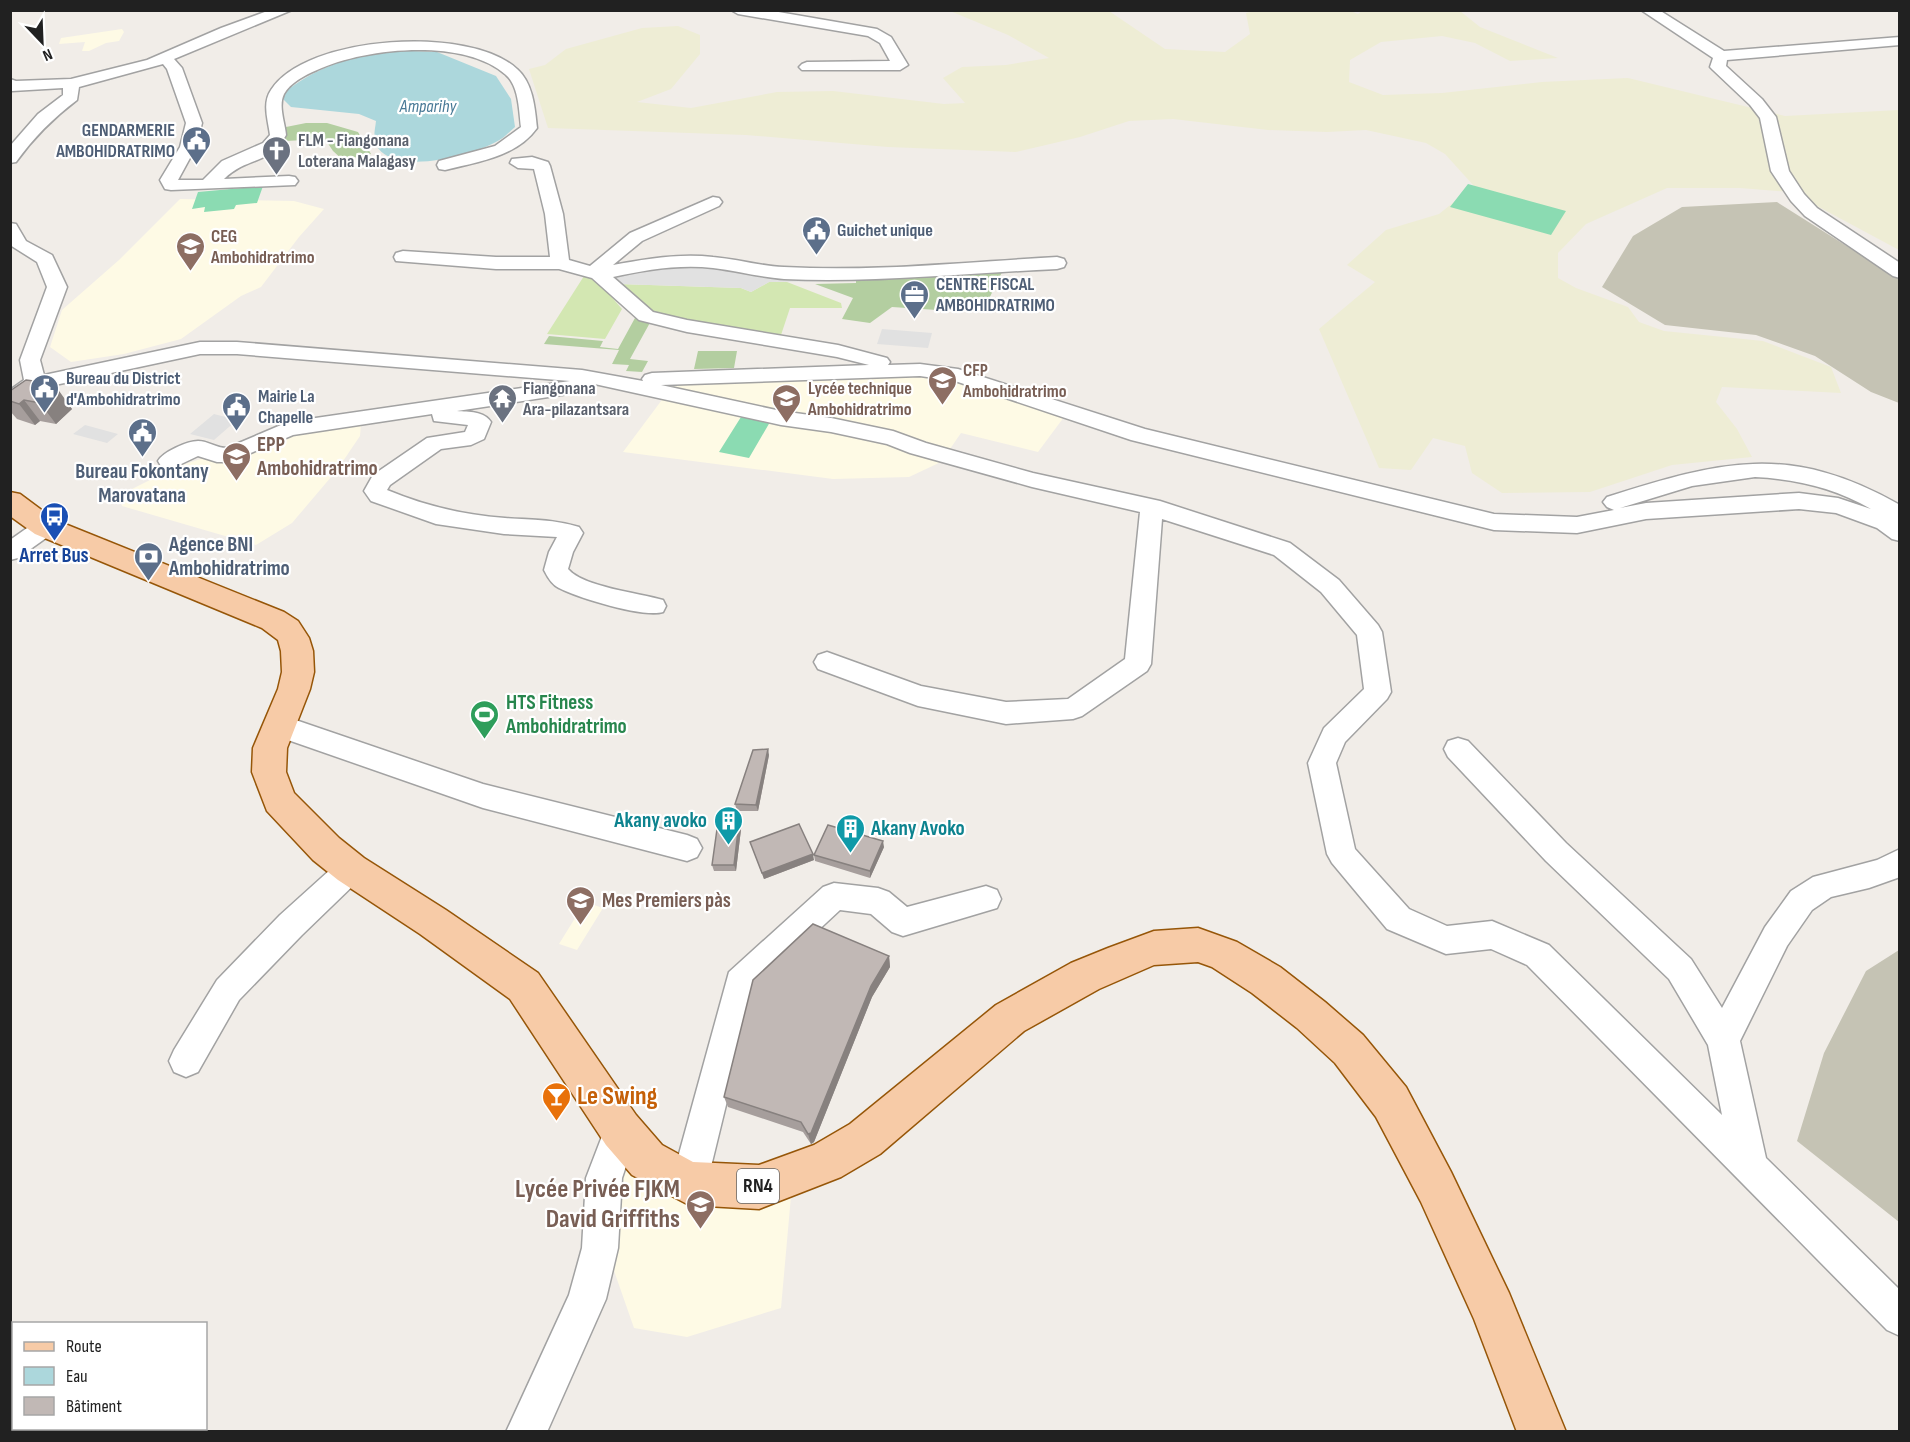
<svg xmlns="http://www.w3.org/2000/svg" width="1910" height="1442" font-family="'Sofia Sans Condensed',sans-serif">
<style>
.education{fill:#fefae5}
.construction{fill:#c5c3b4}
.farmland{fill:#eeedd5}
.grass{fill:#d3e7b2}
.forest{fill:#b3cea0}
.pitch{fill:#8bdbb2}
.parking{fill:#e1e1e1}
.water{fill:#acd7dc}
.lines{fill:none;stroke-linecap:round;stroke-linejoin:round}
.minor-casing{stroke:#a2a2a2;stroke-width:3}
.major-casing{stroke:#965608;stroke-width:3}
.minor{fill:#fff;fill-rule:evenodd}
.major{fill:#f7cba7;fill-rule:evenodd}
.wall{fill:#a69e9c}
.shaded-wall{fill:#87817f}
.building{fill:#c1b8b5;stroke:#87817f;stroke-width:1.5}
.labels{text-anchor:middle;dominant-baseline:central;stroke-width:4.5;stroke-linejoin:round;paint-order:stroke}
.far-water-label{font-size:18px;font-style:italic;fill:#487996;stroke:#fff}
.far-service-label{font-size:18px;font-weight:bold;fill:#4e5e75;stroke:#fff;text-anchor:start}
.far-worship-label{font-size:18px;font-weight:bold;fill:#5b616d;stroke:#fff;text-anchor:start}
.far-education-label{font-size:18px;font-weight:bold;fill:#785e54;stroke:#fff;text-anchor:start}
.shield{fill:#fff;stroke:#646464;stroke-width:1.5}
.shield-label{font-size:20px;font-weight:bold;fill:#212121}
.education-label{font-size:21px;font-weight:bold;fill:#785e54;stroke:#fff;text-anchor:start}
.service-label{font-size:21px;font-weight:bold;fill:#4e5e75;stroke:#fff}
.transit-label{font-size:21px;font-weight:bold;fill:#164399;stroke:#fff}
.leisure-label{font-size:21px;font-weight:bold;fill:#27864d;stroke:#fff;text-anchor:start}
.culture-label{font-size:21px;font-weight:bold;fill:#0d838f;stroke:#fff;text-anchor:end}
.near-food-label{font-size:26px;font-weight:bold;fill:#c56008;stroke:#fff;text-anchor:start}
.near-education-label{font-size:26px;font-weight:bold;fill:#785e54;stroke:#fff;text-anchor:end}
</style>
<rect width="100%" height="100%" fill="#f1ede8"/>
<path class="education" d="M122,29L124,32L119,41L106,43L89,51H82L85,42L59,44L61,38Z
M180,199L294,201L324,209L299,237L261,287L241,296L181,339L124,354L71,362L50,347L62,310L119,260Z
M891,373L958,379L1067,413L1038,452L961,433L941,462L909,477L833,479L623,452L676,381Z
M361,424L360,436L337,470L292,523L256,545L122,506L120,495L176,467L265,438Z
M585,902L603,908L577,950L559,944Z
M619,1159L792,1185L781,1308L687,1337L634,1328L612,1265Z"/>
<path class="construction" d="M1777,202L1899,279V403L1871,392L1815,356L1756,335L1665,325L1602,287L1633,236L1682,207Z
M1899,950V1222L1797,1141L1824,1053L1866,971Z"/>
<path class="farmland" d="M1348,10L1358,14L1363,10L1460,11L1480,27L1558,58L1510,61L1475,43L1442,36L1381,42L1350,60L1349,82L1383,95L1442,93L1542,82L1628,78L1785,116L1899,110V250L1791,192L1740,188H1667L1586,224L1558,253V278L1576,288L1628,307L1639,322L1664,331L1763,341L1831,367L1841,393L1722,387L1716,402L1737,429L1752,457L1672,465L1590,492L1502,493L1472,473L1465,446L1433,438L1411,470L1379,468L1319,329L1375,282L1347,265L1386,230L1439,214L1474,186L1445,154L1426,143L1366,130L1327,132L1268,130L1173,119L1129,121L1080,137L1016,152L888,147L746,135L548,128L529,69L545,65L566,49L642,28L678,26L700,35V54L671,89L637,102L691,108L777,92L833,91L944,104L965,103L943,78L962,67L1006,65L1049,58L1008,35L950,11H1109L1165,49L1225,52L1250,34L1246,13L1255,11Z"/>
<path class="grass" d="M584,276L597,280L622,309L605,339L547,334Z
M769,282H787L841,303L842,308H790L780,338C733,331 676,329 634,302C628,298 624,290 619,284L741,288L751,292Z"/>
<path class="forest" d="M306,123H327L358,132L371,154L343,160L333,151L325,139L285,141L281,131L286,127Z
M1003,270L986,305L959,301L937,310L892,307L870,323L842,319L853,298L815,284L856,283V273Z
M635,318L652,319L630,359L648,361L642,372L626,371L629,365L612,364L619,350L544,344L549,336L603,341L600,347L618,349Z
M698,351H737L734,368L694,369Z"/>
<path class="pitch" d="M1468,184L1566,211L1551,235L1450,207Z
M263,186L257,203L236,205L234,209L204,212L205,207L192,209L198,192Z
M741,417L770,422L749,458L719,452Z"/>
<path class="parking" d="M714,266L722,271L848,274L844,281L769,282L751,292L741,288L619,284L609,274L648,267Z
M882,329L932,333L928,348L877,344Z
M214,414L237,420L214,440L190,434Z
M85,425L118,434L107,443L73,434Z"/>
<path class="water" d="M389,50L437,52L496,76L511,99L515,127C510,131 506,136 501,139C476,155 398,176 378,148C372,140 375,130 376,121L359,114L291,107L280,96C312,69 349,56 389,50Z"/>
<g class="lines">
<defs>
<path id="minor" d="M270,10H292L174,59L182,68L202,123L196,147L178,180H203L222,161L263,143L270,135C268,120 262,103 271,90C306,35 470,25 517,69C533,83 535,108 537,128C516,157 478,162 445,170L439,169L437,165L439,161L495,146L521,127C519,111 519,86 506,75C464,37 364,48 317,70C305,75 290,83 284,94C278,106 285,123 286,135C283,140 279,147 274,151C258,163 241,162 224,179L289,176L295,177L298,181L295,185L171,190L165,189L160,180L180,147L186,123L167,69L163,64L79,87L77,100C52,119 34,137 16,162L10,163V146L38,114L63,95V88L12,91L10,79L16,81L71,79L147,60L221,28Z
M731,10H767L877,29L891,37L908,65L900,70H802L799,67L802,64L807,62L890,61L880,43L868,36L738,14Z
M1641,10H1659L1724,51L1900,37V45L1727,60L1726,66L1762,99L1776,117L1789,171L1804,194L1817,208L1900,263V278L1893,276L1805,216L1791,201L1771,171L1760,118L1750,105L1713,70L1710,67L1713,58Z
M532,157L548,162L550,166L563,214L569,260L590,266L630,233L713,197L719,198L722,202L719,206L642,241L613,265C645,259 680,253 713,257C737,259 760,266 784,267C875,272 967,262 1057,257L1064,259L1066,263L1064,267L1057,269C967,273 875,283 784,279C760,277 737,271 713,268C680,264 645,270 613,277L653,312L687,320L838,345L887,358L890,362L888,365L920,364L958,369L1145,429L1494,514L1577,517L1614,510L1607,507L1603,502L1607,497C1721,461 1789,442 1900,505V541L1892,539L1877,528L1836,513L1799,509L1646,519L1577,533L1494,530L1131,440L955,381L920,376L661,385L781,411L831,418L893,431L926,443L1033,473L1160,501L1290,543L1339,580L1378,625L1382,632L1391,692L1387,699L1345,742L1336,763L1355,849L1409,909L1447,926L1492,921L1549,945L1722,1115L1708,1045L1669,979L1546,861L1448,757L1444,749L1448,741L1458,738L1468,741L1566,843L1691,959L1722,1008L1765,927L1791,891L1813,877L1877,860L1900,849V877L1869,888L1831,897L1812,910L1787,946L1740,1041L1766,1158L1900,1290V1336L1887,1330L1527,965L1491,949L1446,954L1387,929L1332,863L1327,854L1308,763L1324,728L1364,689L1357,635L1321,592L1274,555L1162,519L1151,664L1147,671L1082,716L1073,719L1006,724L918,706L818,669L814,662L818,655L827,652L921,686L1006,702L1068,699L1125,659L1140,512L1032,487L910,453L887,444L831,432L781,425L590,383L591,386L588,391L581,392L457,411C469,412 484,411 491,422L484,439L471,445L441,449L390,485L387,490C425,506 464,515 505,518C531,520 554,519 579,527L583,533L573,552L568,569C583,587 639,593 663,600L666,606L663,612C644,618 578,598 559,588C552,585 547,576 544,570L549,552L557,537L504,534L436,524L371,501L364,491L373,475L427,438L465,432L468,425L434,421L432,414L293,435L230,462H217L198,456L177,466L169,468L161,466L158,461C163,452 187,441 198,441C208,441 216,448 227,448L288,422L570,381L237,354H200L41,388L17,406L10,407V390L24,380L20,360L47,287L37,262L10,245V223L16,224L26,241L52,255L67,287L40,360L44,375L200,342H237L582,370L643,381L642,379L645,375L652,373L869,365L837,357L687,332L639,320L592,278L559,269H496L396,261L394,257L396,253L403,251L496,257H550L545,214L534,169L518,168L510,163L512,159ZM1755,477C1796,479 1835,488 1871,509L1838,498L1799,493L1646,503L1620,508L1692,486Z
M45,519L53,521L57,527L53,533L18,558L10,560V540L37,521Z
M278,714L483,784L687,835L697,839L702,848L697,857L687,861L483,808L268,733L264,725L268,717Z
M351,856L361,860L366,869L361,878L302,935L239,1000L198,1072L186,1077L174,1072L169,1061L174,1050L217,980L280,915L341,860Z
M834,883L878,888L889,892L907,907L986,886L997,890L1001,899L997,908L903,936L892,932L871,914L840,910L754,990L707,1183L702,1196L689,1201L676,1196L671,1183L729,972L823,887Z
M621,1113L633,1118L638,1130L622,1178L618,1248L606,1299L547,1432H506L569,1295L582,1248L586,1178L609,1118Z"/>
<path id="major" d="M10,492L20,494L55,520L284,612L298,621L309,638L313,651L314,672L310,689L287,748L286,772L294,793L339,838L364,858L446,910L538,973L636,1115L662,1145L693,1162L759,1165L814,1145L850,1124L996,1005L1071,963L1108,948L1154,931L1198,928L1237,942L1280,967L1325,1002L1363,1035L1406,1087L1451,1172L1509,1293L1566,1432H1517L1474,1319L1421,1202L1376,1117L1335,1063L1297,1028L1252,993L1212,967L1198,962L1154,965L1099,989L1024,1031L880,1154L841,1177L759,1209L689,1205L632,1175L606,1145L510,999L420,934L338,880L313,860L267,811L252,772L253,748L278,689L282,672L281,651L278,640L262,628L35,534L10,516Z"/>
</defs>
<use href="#minor" class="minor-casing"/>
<use href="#major" class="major-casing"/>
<use href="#minor" class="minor"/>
<use href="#major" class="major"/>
</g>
<path class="wall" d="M45,385L72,409L56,424L40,421L35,425L17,419L10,411V391Z
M769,755L758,811H737L735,804Z
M742,821L736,871H714L712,865Z
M750,842L814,860L764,879Z
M884,847L870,878L815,861L814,855Z
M889,956L890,967L872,997L814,1142L811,1144L803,1132L728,1107L724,1097Z"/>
<path class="shaded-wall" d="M42,382L51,393L57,388L72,409L56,424L40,403Z
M24,400L40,421L35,425L19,404Z
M768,749L769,755L758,811L756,805Z
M740,814L742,821L736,871L734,865Z
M883,841L884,847L870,878V871Z
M813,854L814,860L764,879L762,873Z
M889,956L890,967L872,997L814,1142L811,1144L808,1134L871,986Z"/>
<path class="building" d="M26,380L42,382L41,384L57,388L40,403L24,400L19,404L10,401V391Z
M768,749L756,805L735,804L753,750Z
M740,814L734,865H712L719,815Z
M799,824L813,854L762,873L750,842Z
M828,825L883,841L870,871L814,855Z
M813,924L889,956L871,986L811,1133L808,1134L801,1122L724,1097L753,980Z"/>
<defs>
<symbol id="civic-pin" viewBox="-11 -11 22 30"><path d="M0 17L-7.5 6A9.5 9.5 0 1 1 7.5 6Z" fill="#5c6f8a" stroke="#fff"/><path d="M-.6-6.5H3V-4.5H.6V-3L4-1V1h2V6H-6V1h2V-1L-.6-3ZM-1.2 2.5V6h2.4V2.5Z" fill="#fff"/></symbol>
<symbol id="church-pin" viewBox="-11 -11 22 30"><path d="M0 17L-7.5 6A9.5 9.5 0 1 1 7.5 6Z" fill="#6b7280" stroke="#fff"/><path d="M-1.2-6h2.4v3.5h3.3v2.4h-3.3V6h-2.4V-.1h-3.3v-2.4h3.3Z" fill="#fff"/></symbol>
<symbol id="school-pin" viewBox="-11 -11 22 30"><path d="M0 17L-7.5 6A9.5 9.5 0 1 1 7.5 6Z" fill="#8d6e63" stroke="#fff"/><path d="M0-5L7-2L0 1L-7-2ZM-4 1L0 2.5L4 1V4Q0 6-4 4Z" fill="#fff"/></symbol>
<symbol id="office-pin" viewBox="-11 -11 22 30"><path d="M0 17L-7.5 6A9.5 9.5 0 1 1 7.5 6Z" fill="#5c6f8a" stroke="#fff"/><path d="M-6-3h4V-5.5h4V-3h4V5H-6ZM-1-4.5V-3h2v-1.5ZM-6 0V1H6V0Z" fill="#fff"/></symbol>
<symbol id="temple-pin" viewBox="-11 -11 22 30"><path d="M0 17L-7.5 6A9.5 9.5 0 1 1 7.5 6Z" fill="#6b7280" stroke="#fff"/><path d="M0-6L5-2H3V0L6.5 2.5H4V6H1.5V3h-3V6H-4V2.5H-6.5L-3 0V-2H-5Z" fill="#fff"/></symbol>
<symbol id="bus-pin" viewBox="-11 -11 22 30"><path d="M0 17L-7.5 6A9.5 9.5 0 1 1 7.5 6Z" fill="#1a4fb4" stroke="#fff"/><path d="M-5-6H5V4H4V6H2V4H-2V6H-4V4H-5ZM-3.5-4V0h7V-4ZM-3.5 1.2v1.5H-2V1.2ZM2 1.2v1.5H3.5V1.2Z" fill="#fff"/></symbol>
<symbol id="bank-pin" viewBox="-11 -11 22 30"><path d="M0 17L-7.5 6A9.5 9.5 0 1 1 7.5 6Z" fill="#5c6f8a" stroke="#fff"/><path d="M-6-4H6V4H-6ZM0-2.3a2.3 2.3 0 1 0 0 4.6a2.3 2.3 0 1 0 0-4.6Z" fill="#fff"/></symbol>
<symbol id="stadium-pin" viewBox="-11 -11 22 30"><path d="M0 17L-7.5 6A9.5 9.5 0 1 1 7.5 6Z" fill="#2e9e5b" stroke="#fff"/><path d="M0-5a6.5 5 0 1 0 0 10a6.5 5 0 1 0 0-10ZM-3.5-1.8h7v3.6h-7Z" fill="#fff"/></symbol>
<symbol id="building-pin" viewBox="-11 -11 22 30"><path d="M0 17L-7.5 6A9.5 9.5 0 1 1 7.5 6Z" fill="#0f9aa8" stroke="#fff"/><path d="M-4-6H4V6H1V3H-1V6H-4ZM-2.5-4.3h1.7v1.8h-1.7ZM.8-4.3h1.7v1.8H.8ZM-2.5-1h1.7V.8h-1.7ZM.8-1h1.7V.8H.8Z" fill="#fff"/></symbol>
<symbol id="bar-pin" viewBox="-11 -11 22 30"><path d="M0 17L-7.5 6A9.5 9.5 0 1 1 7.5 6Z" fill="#e8710a" stroke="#fff"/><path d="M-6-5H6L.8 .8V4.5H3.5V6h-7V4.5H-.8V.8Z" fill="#fff"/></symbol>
</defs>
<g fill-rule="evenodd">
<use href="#civic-pin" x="180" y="124" width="33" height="45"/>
<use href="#church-pin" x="260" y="134" width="33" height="45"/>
<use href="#civic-pin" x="800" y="214" width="33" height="45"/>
<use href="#school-pin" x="174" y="230" width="33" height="45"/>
<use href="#office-pin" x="898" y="278" width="33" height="45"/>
<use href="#school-pin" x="926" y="364" width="33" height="45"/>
<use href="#civic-pin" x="28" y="372" width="33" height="45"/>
<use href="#temple-pin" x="486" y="382" width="33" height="45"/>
<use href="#school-pin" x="770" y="382" width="33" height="45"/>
<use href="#civic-pin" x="220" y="390" width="33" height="45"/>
<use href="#civic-pin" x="126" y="416" width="33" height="45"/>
<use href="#school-pin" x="220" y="440" width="33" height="45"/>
<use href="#bus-pin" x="38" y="500" width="33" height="45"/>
<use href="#bank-pin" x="132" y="540" width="33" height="45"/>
<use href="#stadium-pin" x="468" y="698" width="33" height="45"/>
<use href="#building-pin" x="712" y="804" width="33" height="45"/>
<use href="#building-pin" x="834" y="812" width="33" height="45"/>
<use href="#school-pin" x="564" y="884" width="33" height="45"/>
<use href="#bar-pin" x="540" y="1080" width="33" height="45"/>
<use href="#school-pin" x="684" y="1188" width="33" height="45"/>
</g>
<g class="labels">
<g class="far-water-label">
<text x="428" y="106">Amparihy</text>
</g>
<g class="far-service-label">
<text x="175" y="130" text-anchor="end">GENDARMERIE<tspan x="175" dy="21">AMBOHIDRATRIMO</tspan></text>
<text x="837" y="230">Guichet unique</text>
<text x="936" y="284">CENTRE FISCAL<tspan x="936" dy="21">AMBOHIDRATRIMO</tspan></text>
<text x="66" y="378">Bureau du District<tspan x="66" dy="21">d'Ambohidratrimo</tspan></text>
<text x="258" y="396">Mairie La<tspan x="258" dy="21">Chapelle</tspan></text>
</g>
<g class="far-worship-label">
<text x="298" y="140">FLM - Fiangonana<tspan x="298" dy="21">Loterana Malagasy</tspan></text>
<text x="523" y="388">Fiangonana<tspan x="523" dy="21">Ara-pilazantsara</tspan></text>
</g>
<g class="far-education-label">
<text x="211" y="236">CEG<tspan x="211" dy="21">Ambohidratrimo</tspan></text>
<text x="963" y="370">CFP<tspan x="963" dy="21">Ambohidratrimo</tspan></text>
<text x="808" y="388">Lycée technique<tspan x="808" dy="21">Ambohidratrimo</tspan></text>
</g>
<rect class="shield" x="737" y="1169" width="42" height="34" rx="4.5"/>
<g class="shield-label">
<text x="758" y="1186">RN4</text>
</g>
<g class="education-label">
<text x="257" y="444">EPP<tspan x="257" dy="24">Ambohidratrimo</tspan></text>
<text x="602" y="900">Mes Premiers pàs</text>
</g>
<g class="service-label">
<text x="142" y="471">Bureau Fokontany<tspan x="142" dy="24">Marovatana</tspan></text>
<text x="169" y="544" text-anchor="start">Agence BNI<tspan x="169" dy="24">Ambohidratrimo</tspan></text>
</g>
<g class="transit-label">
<text x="54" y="555">Arret Bus</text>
</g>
<g class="leisure-label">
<text x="506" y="702">HTS Fitness<tspan x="506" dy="24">Ambohidratrimo</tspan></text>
</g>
<g class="culture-label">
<text x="707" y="820">Akany avoko</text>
<text x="871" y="828" text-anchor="start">Akany Avoko</text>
</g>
<g class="near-food-label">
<text x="577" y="1096">Le Swing</text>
</g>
<g class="near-education-label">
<text x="680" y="1189">Lycée Privée FJKM<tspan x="680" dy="30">David Griffiths</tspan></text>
</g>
</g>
<rect width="1910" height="1442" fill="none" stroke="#212121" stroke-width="24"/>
<rect x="12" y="1322" width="195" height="108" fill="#ffffff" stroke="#a6a6a6" stroke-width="1.5"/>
<rect x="24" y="1342" width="30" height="9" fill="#f7cba7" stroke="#a6a6a6" stroke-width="1.5"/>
<text x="66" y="1352" font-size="18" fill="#212121">Route</text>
<rect x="24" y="1367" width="30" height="18" fill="#acd7dc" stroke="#a6a6a6" stroke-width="1.5"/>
<text x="66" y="1382" font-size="18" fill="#212121">Eau</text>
<rect x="24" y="1397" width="30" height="18" fill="#c1b8b5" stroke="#a6a6a6" stroke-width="1.5"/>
<text x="66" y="1412" font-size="18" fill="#212121">Bâtiment</text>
<g transform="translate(42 42) rotate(157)" stroke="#ffffff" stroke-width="4.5" paint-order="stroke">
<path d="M0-4.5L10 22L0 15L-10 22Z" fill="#212121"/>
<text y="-9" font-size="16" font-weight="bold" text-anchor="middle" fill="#212121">N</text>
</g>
</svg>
